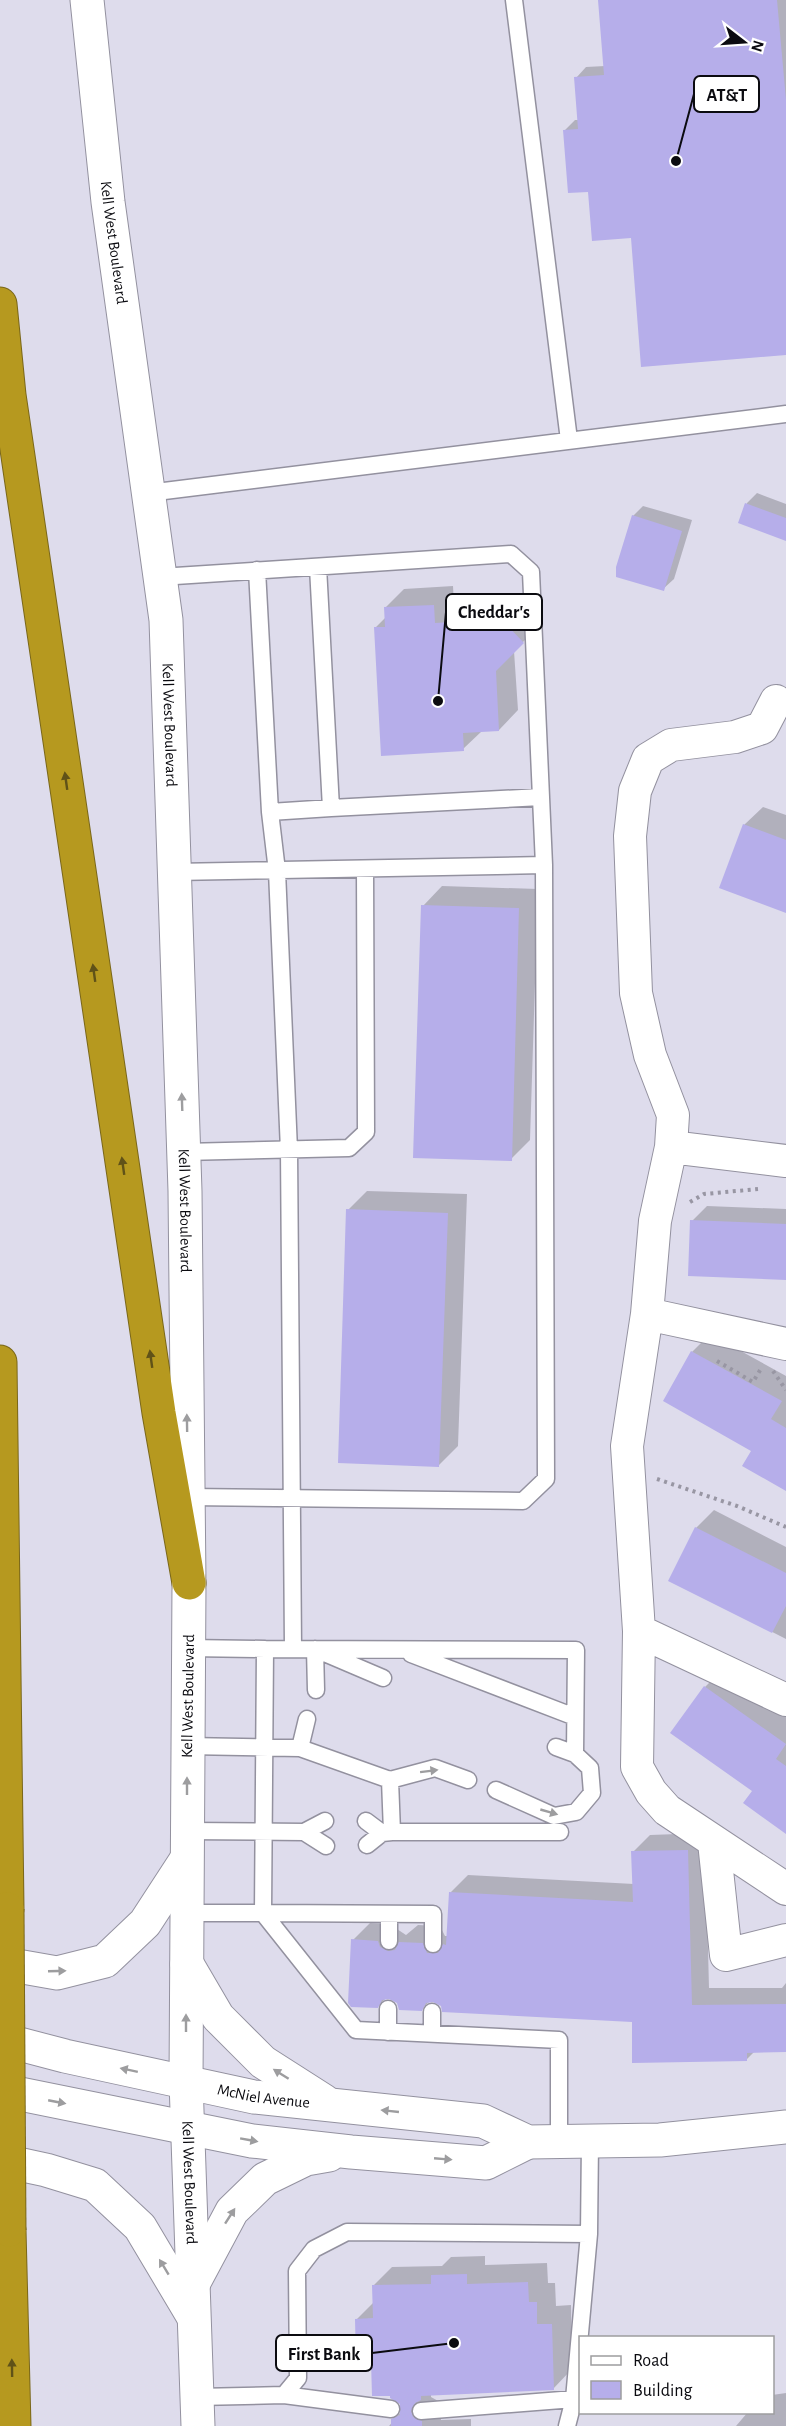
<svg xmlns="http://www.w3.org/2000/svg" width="786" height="2426" font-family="'Alegreya Sans',sans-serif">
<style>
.shadow{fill:#0003}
.building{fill:#b6aeea}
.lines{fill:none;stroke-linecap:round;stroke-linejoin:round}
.lane-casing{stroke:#93919f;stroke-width:19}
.street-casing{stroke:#93919f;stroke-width:34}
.secondary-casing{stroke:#93919f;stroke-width:35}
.highway-casing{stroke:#7a671a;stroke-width:35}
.path{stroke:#9896a3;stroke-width:4;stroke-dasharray:3 4.5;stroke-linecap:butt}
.lane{stroke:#fff;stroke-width:16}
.street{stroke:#fff;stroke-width:32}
.secondary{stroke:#fff;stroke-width:33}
.highway{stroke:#b6991f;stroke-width:33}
.highway-bridge-casing{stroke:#7a671a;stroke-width:35;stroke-linecap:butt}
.highway-bridge{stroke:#b6991f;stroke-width:33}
.oneway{fill:#605218}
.oneway2{fill:#9d9d9f}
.labels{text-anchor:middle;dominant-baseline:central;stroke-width:6;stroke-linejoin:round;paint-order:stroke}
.street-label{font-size:16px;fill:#0b0b10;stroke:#fff}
.leader{fill:none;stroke:#0b0b10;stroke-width:2}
.callout-dot{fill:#0b0b10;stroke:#fff;stroke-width:2}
.callout{fill:#fff;stroke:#0b0b10;stroke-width:2}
.callout-label{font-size:18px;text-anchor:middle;font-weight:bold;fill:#0b0b10}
</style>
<rect width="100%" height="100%" fill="#dedcec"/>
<path class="shadow" d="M600,0H786V354L632,236L589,190L565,130L575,120H579L576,78L586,67L605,66Z
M757,493L786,504V539L740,522L747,503Z
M643,506L692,520L674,579L663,589L633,516Z
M453,586L454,605L520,601L542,623L514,651L518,710L499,730L482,731L463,749L375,628L386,617L385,608L404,589Z
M763,807L786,815V911L744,825Z
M442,886L538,889L530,1140L511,1159L423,906Z
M367,1191L467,1194L458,1446L439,1465L348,1210Z
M707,1206L786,1209V1278L692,1221Z
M710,1334L786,1376V1489L753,1450L665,1401L692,1352Z
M714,1510L786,1547V1639L670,1580L696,1528Z
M724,1668L786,1712V1832L754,1791L705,1687Z
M705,1833L709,1988H782L786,1983V2050L755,2051L746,2060L633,2021L442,2005L430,2001L421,2009L386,1998L377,2007L353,1940L370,1923L396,1924L397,1929L406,1935L418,1925L440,1926L445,1936H448L451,1892L468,1875L634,1884L633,1852L650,1835Z
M485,2256V2265L547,2263L548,2283H555L556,2306L571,2305L572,2369L553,2389L431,2394V2397L440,2402L441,2420L471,2419V2426H389L403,2410L399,2400L373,2360L357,2319L374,2302L373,2286L392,2267L442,2266L451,2257Z
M786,2393V2426H736L748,2412H772V2395Z"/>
<path class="building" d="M598,0H777L786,100V355L641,367L631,238L592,241L588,192L568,193L563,130L578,129L574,77L604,75Z
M745,503L786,518V541L738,523Z
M632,515L682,531L664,591L616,577V567Z
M434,605L435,623L501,619L524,643L496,671L499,731L463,733L464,751L381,756L374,627H385L384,607Z
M743,824L786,840V913L719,888Z
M421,905L519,908L512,1161L413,1158Z
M346,1209L448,1213L439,1467L338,1463Z
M690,1220L786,1224V1280L688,1276Z
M691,1351L782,1401L771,1419L786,1428V1491L742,1466L751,1451L663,1401Z
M695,1527L786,1573V1606L772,1633L668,1581Z
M704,1686L786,1744L776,1759L786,1766V1834L743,1803L752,1791L670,1733Z
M688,1850L692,2005L786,2004V2052L747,2053V2061L632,2063V2022L442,2012L441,2006L433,2002L426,2003L422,2011L399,2010L397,2003L389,1999L382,2000L378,2008L351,2007L348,2003L351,1939L378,1941L380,1947L388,1951L395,1950L399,1942L423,1943L427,1953H438L443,1944L446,1945L449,1892L633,1902L631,1851Z
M467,2274V2284L528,2282L529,2302H537V2324H552L554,2390L421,2396V2400L415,2403L411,2411L413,2417L422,2421V2426H391V2419L400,2415V2404L390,2398V2396H372L371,2361L356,2362L355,2319L373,2318L372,2285L431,2284V2275Z"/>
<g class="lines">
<defs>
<path id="lane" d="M514,0L569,440
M148,493L786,414
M318,567L331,808L541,797
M257,570L270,812L277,871L289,1150L293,1648
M160,577L511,554L531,572L544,865L546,1479L523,1501L188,1497
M270,812L331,808
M174,872L544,865
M184,1152L349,1148L366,1132L365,869
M188,1648L265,1649L263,1913L433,1914V1944
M265,1649L576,1650L575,1754
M411,1654L575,1717
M316,1690L315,1649L383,1678
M307,1719L300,1748L390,1780L435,1768L468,1780
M187,1746L300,1748
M390,1780L392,1832H560
M496,1790L554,1816L576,1812L592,1793L590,1768L575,1754L556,1747
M366,1821L382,1833
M186,1831L304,1832L326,1846
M304,1832L325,1821
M367,1845L382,1833L392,1832
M186,1913H263L356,2030L559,2040V2142
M389,1941V1914
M432,2012V2034
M388,2032V2009
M284,2395L391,2409
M197,2397L284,2395L298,2378L297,2271L314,2249L347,2232L589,2234L590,2141
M421,2411L574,2399
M567,2426L574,2399L589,2234"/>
<path id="street" d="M776,701L762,728L735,737L671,745L648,759L635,791L630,836L636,993L650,1055L673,1115L671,1147L655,1221L647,1314L627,1446L639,1631L637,1767L651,1792L667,1810L786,1889
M671,1147L786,1161
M647,1314L786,1344
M639,1631L786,1700
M714,1842L726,1955L786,1940"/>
<g id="secondary">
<path id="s1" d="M87,0L108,202L166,620L185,1191L189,1583L186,2082L198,2426"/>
<path d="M0,1963L57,1973L105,1961L145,1923L186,1860"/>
<path d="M187,1964L218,2017L263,2062L324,2101"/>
<path id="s2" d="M0,2039L65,2056L254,2097L483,2121L528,2142L660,2140L786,2127"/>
<path d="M0,2090L252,2141L351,2152L486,2163L528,2142"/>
<path d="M0,2160L46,2170L95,2185L140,2227L193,2316"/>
<path d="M193,2284L232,2211L265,2179L306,2159L329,2155"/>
</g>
<path id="highway" d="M0,304L9,395L159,1413L189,1583
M0,1362L7,1909
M9,2230L14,2426"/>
</defs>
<use href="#lane" class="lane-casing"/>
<use href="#street" class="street-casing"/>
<use href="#secondary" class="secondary-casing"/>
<use href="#highway" class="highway-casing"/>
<path class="path" d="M690,1202L704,1194L758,1189
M717,1361L753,1382L762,1367
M773,1371L786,1390
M657,1479L737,1506L786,1527"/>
<use href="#lane" class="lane"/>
<use href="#street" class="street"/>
<use href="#secondary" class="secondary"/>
<use href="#highway" class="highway"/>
<defs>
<path id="highway-bridge" d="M7,1909L9,2230"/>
</defs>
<use href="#highway-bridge" class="highway-bridge-casing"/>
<use href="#highway-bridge" class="highway-bridge"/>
</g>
<defs><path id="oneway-solid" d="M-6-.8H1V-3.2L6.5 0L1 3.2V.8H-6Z" transform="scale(1.5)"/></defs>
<g class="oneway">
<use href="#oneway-solid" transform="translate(66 781) rotate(-98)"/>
<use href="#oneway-solid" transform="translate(94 973) rotate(-98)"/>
<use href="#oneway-solid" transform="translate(123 1166) rotate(-98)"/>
<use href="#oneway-solid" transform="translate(151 1359) rotate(-98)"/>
<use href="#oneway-solid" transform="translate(12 2368) rotate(-91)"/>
</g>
<g class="oneway2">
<use href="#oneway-solid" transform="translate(182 1102) rotate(-92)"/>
<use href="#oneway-solid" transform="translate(187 1423) rotate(-91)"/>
<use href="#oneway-solid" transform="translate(429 1771) rotate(-7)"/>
<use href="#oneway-solid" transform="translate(187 1786) rotate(-90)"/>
<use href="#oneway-solid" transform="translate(549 1812) rotate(16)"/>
<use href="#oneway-solid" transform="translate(57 1971) rotate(-2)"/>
<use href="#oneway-solid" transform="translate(186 2023) rotate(-90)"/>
<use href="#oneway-solid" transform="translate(129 2070) rotate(-168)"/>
<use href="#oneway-solid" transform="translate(281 2074) rotate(-148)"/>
<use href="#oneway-solid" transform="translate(57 2102) rotate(11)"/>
<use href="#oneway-solid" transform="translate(390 2111) rotate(-174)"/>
<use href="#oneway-solid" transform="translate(249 2140) rotate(10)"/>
<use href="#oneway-solid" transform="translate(443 2159) rotate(5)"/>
<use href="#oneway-solid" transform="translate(230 2216) rotate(-57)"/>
<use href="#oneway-solid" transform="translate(164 2267) rotate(-121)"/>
</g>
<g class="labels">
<g class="street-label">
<text stroke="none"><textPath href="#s1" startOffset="244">Kell West Boulevard</textPath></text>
<text stroke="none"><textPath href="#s1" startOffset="730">Kell West Boulevard</textPath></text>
<text stroke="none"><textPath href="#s1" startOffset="1216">Kell West Boulevard</textPath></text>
<text transform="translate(188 1696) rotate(-89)">Kell West Boulevard</text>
<text stroke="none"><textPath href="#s2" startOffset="270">McNiel Avenue</textPath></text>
<text stroke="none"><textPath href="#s1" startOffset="2188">Kell West Boulevard</textPath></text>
</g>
</g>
<path class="leader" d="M676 161L694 94M438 701L446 612M454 2343L372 2353"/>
<g class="callout-dot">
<circle cx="676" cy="161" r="6"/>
<circle cx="438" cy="701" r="6"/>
<circle cx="454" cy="2343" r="6"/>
</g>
<g class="callout">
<rect x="694" y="76" width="65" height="36" rx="6"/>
<rect x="446" y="594" width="96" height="36" rx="6"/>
<rect x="276" y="2335" width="96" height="36" rx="6"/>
</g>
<g class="callout-label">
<text x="727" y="101">AT&amp;T</text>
<text x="494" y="618">Cheddar's</text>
<text x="324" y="2360">First Bank</text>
</g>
<rect x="579" y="2336" width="195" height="78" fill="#ffffff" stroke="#9d9d9f" stroke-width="1.5"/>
<rect x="591" y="2356" width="30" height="9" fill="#ffffff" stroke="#9d9d9f" stroke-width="1.5"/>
<text x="633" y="2366" font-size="18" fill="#0b0b10">Road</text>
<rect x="591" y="2381" width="30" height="18" fill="#b6aeea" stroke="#9d9d9f" stroke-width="1.5"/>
<text x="633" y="2396" font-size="18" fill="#0b0b10">Building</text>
<g transform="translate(744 42) rotate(107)" stroke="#ffffff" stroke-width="4.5" paint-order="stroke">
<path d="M0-4.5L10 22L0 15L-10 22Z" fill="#0b0b10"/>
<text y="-9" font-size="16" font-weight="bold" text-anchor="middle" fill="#0b0b10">N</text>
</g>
</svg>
